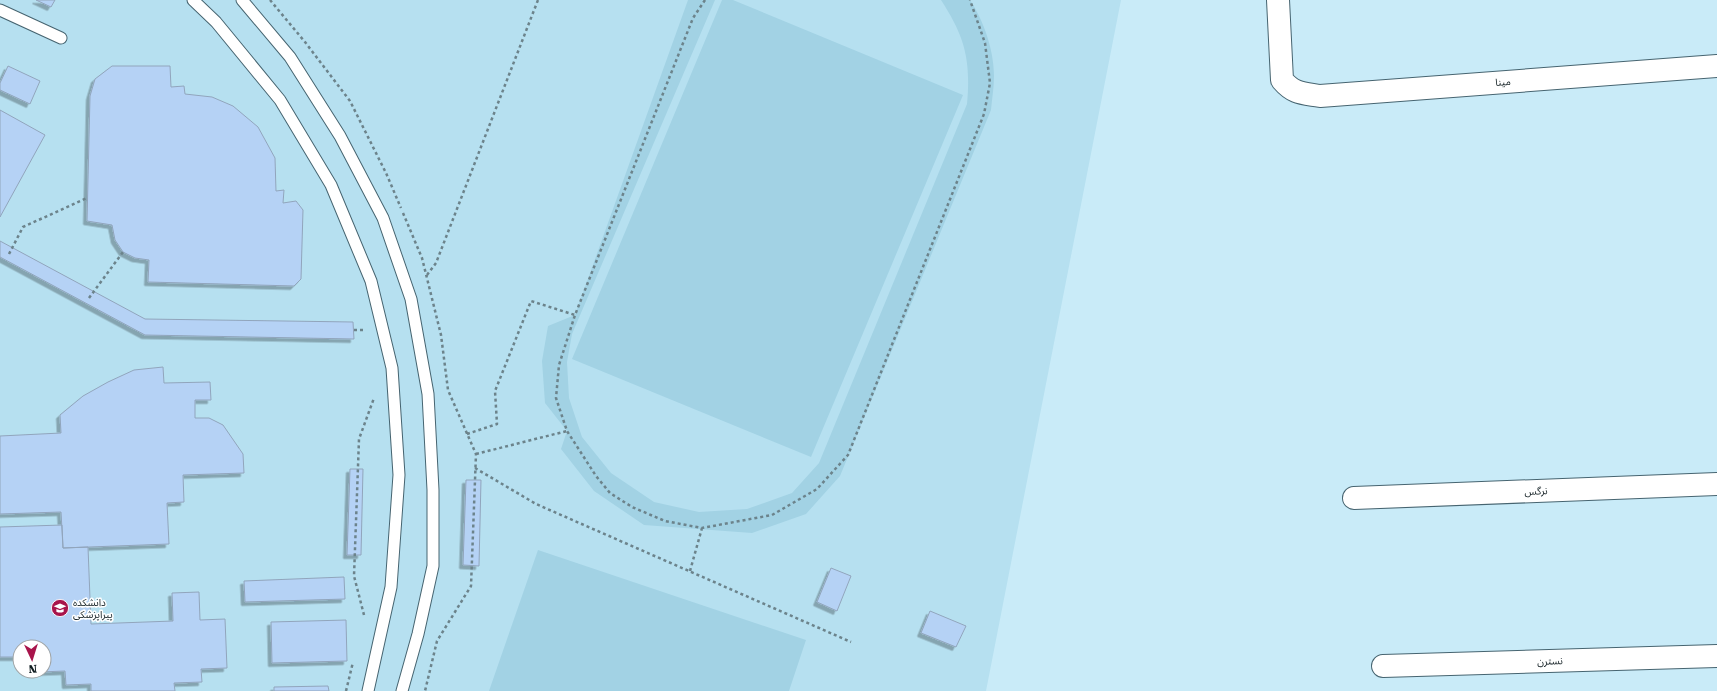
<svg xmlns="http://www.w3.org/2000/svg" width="1717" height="691" font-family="'Roboto Serif','Noto Sans Arabic',serif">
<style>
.built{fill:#b6e0f0;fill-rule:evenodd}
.green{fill:#a2d2e4}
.building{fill:#b5d2f5;stroke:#91a5bc;filter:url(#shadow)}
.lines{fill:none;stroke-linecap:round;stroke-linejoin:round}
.lane-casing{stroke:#466470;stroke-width:13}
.street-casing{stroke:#466470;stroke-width:24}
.path{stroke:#6c838b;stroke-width:2.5;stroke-dasharray:3 3;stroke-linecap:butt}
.lane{stroke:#fff;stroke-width:11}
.street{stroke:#fff;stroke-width:22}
.labels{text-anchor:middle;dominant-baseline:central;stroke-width:3;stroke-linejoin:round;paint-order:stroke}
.street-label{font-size:10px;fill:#0f1c20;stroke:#fff}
.poi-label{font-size:10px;fill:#0f1c20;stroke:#fff;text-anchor:start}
</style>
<defs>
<filter id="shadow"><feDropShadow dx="-3.5" dy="3.5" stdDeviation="0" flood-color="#0004"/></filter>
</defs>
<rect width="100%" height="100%" fill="#c9ebf8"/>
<path class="built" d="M0,0H1121L986,691H0ZM20,647H44V671H20Z"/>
<path class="green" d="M688,0H715L572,334L567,362L569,398L582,437L611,473L654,502L699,512L747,509L792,493L819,463L967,104C971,60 965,37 941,0H970C984,21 994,51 994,76C994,87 992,99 991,110L840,476L806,514L752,533L644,525L594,491L561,449L567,431L545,403L542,361L548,326L575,315Z
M722,0H733L963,95L811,457L572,359Z
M538,550L806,640L789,691H489Z"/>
<path class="building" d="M36,0H55L51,7Z
M8,66L40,81L30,104L0,90V83Z
M112,66H170L171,87L184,86L185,94L212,97L233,106L258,127L275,158L276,191L284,190L283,203L296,201L303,210L301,279L294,286L148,282L149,260L135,258L123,252L115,240L112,225L87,221L90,96L95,79Z
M0,110L45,135L0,217Z
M0,241L145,319L353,322L354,339L145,335L0,257Z
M163,367L164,383L210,382L211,400H195V418H209L223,425L243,454L244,473L183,475L184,502L167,503L169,544L63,548L61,512L0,514V436L61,433L60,415L83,396L108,382L134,370Z
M350,469H363L361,555H347Z
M466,480H481L479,566L463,565Z
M62,525L63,548L88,547L91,624L173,621L172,593L199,592L200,620L225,619L227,668L201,669L202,682L174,683L175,691H91V684L66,685L65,671L40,672L44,671V647H20V657H0V527Z
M831,568L851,576L837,611L817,602Z
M344,577L345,599L245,602L244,581Z
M930,611L966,626L956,647L921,633Z
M346,620L347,661L272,663L271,622Z
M328,686L329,691H274V687Z"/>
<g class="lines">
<defs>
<path id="lane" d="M193,0L216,22L280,100L331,185L371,281L392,368L399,475L391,587L368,691
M242,0L290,57L340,136L383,218L411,299L428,394L433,490V566L418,634L402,691
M0,10L61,38"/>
<path id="street" d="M1278,0L1282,80C1294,94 1302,93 1320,96L1717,66
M1354,498L1717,484
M1383,666L1717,656"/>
</defs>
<use href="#lane" class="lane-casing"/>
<use href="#street" class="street-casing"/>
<path class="path" d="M270,0L305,42L350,101L386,173L401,208
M705,0L693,18L575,315L559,365L556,398L567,431L596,476L610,493L632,507L665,521L702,528L772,515L817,489L848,455L984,114L990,83L985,43L970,0
M403,213L422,258L441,335L448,390L476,454L471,586L437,641L425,691
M9,254L23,227L87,198
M427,275L436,263L538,0
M89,298L123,252
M354,330H363
M467,434L497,424L495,391L531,301L575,315
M476,454L567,431
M475,468L536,504L851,642
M690,571L702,528
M364,615L354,576L359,439L374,398
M346,691L353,662"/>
<use href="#lane" class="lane"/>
<use href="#street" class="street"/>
</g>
<defs>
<symbol id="university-disc" viewBox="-11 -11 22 22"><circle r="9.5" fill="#a8144b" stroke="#fff"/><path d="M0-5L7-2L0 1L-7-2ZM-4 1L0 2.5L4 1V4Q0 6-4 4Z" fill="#fff"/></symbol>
</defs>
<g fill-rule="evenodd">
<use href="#university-disc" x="50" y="598" width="20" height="20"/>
</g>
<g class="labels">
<g class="street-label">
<text transform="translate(1503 82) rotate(-4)">مینا</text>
<text transform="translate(1536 491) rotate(-2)">نرگس</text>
<text transform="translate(1550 661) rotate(-2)">نسترن</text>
</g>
<g class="poi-label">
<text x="73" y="602">دانشکده<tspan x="73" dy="12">پیراپزشکی</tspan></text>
</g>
</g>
<g transform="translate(32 659) rotate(176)"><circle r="19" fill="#ffffff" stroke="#9fa4a6"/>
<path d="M0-3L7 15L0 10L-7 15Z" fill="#a8144b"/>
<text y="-6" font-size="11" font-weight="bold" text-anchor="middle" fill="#0f1c20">N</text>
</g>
</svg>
